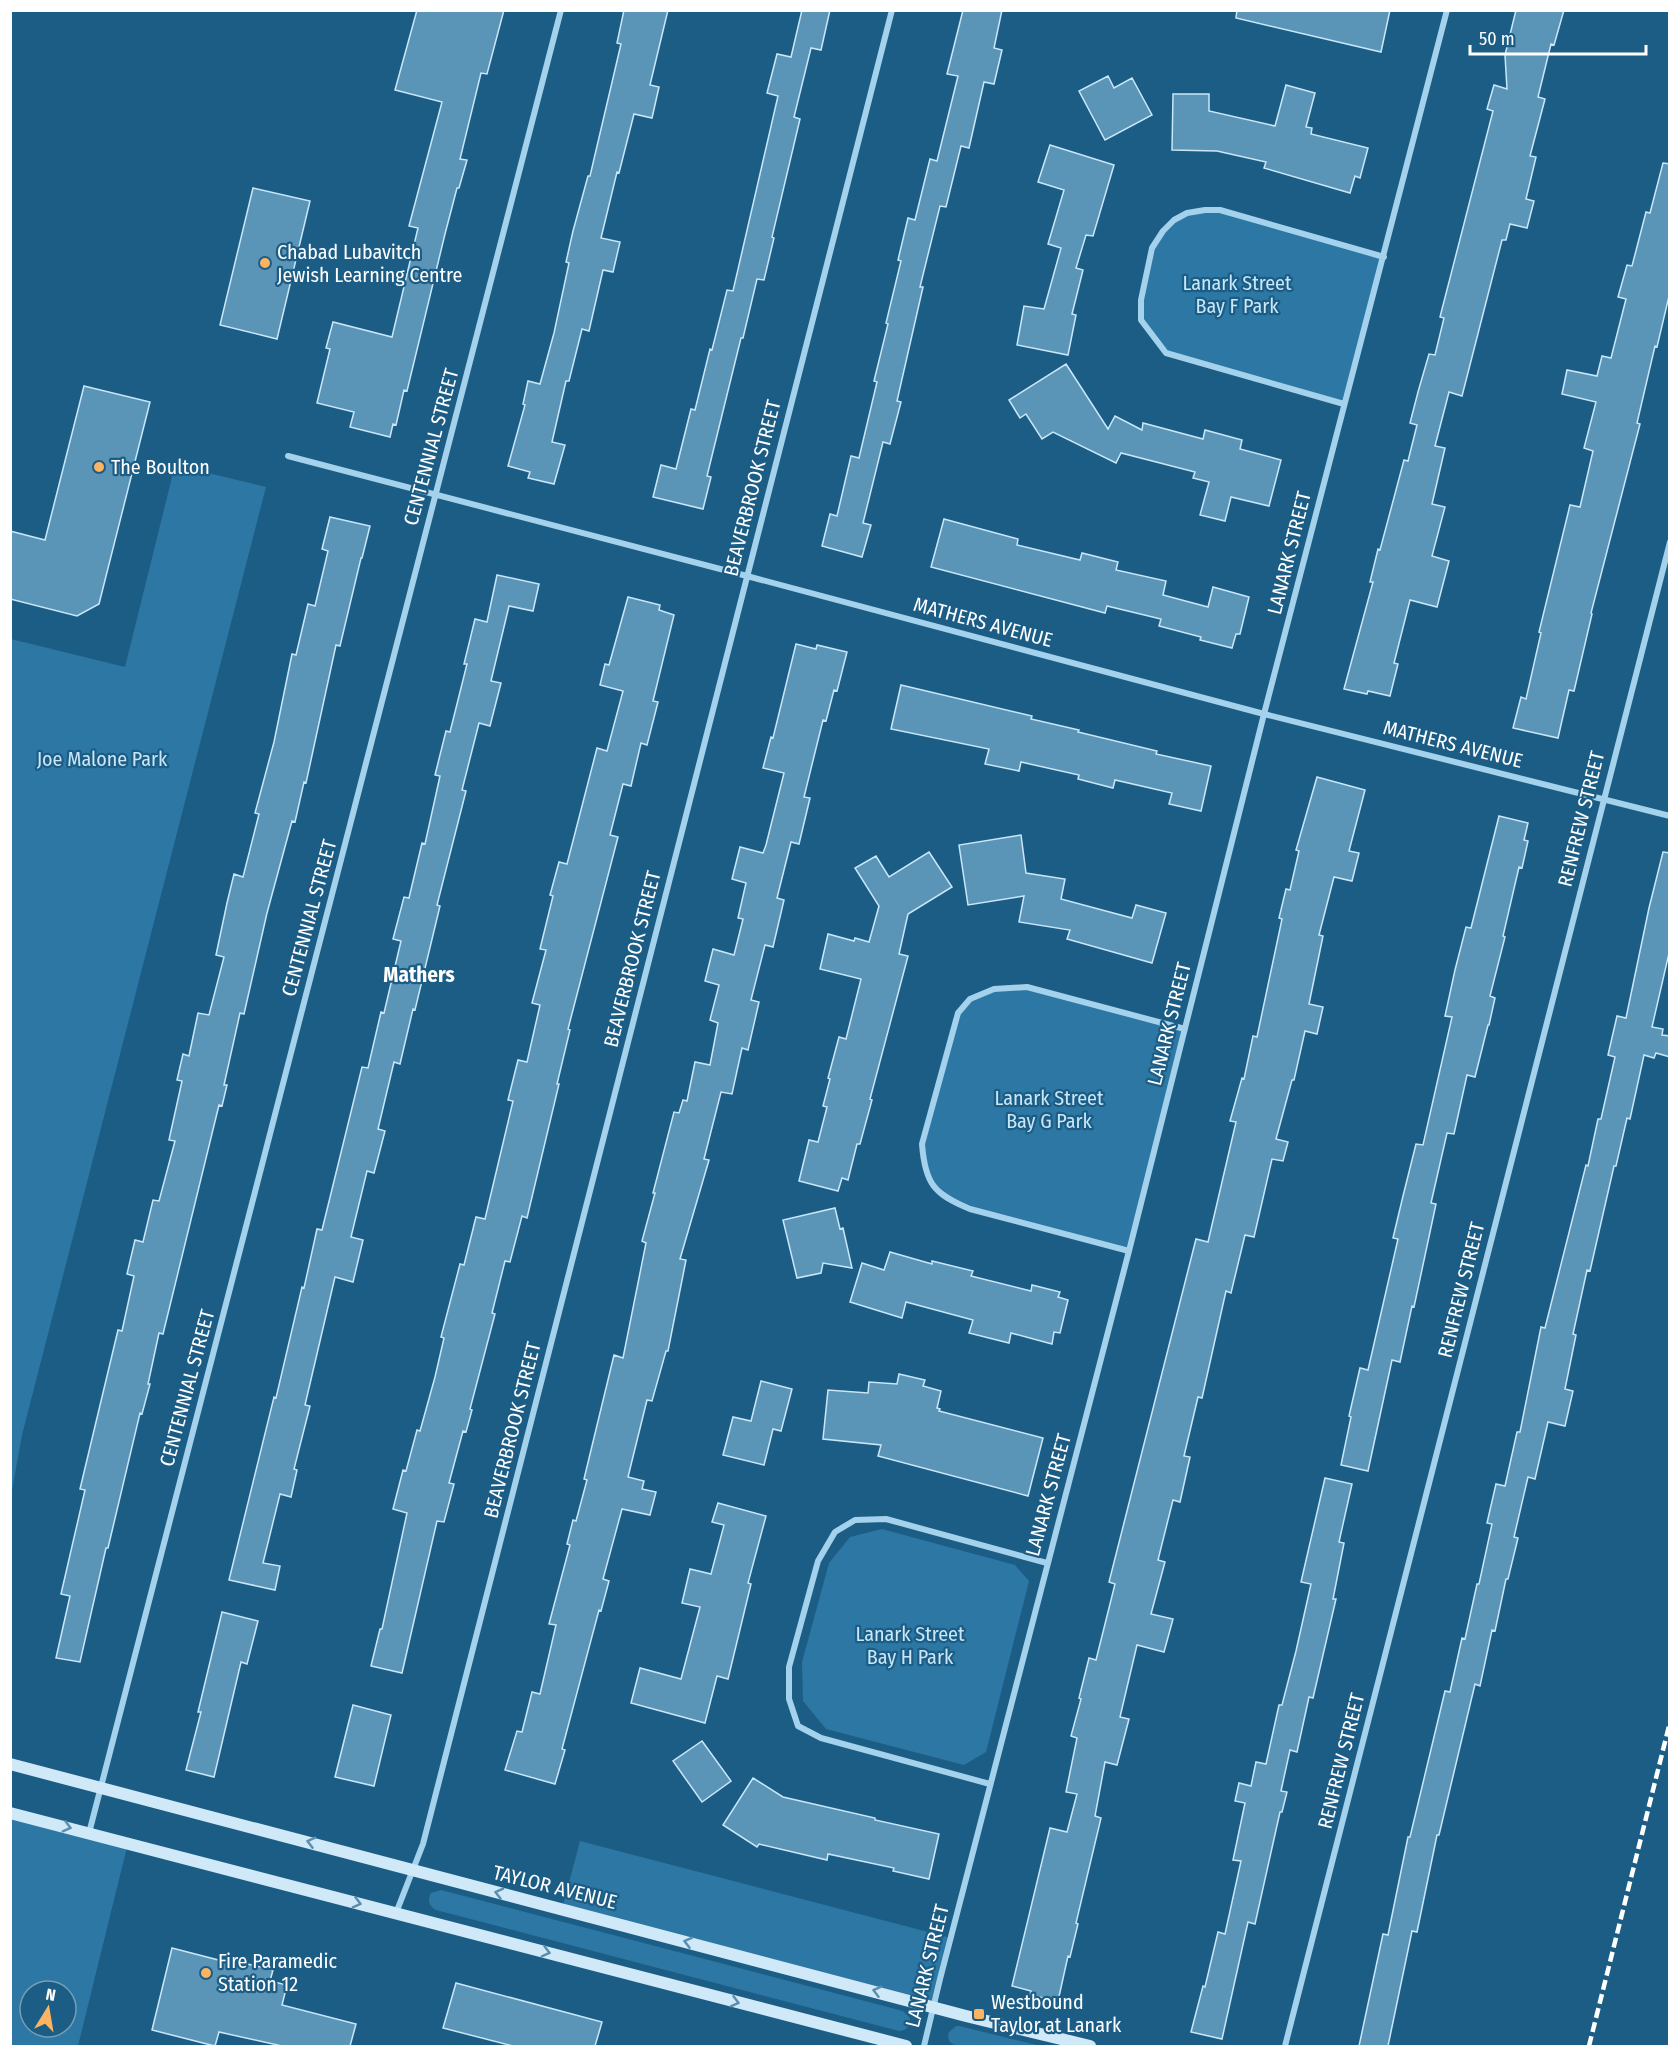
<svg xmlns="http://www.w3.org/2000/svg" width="1680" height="2057" font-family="'Fira Sans Condensed',sans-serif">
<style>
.green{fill:#2c77a3;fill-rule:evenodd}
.building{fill:#5a95b8;stroke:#c9e7f8;stroke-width:1.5}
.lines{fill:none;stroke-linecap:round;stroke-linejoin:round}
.street{stroke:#a4d1eb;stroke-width:6}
.secondary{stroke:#d0e9f8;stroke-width:12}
.rail{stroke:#fff;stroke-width:4.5;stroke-dasharray:10 4.5;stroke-linecap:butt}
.oneway{stroke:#5b8eae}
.poi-dot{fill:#fcb462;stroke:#1c5d86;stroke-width:2}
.labels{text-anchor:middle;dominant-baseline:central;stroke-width:4.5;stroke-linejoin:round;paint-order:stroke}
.poi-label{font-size:20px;fill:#fff;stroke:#1c5d86;text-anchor:start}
.park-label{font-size:20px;fill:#c9e7f8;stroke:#1c5d86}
.street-label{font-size:20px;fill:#fff;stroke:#1c5d86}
.neighbourhood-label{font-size:21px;font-weight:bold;fill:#fff;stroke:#1c5d86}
</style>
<rect width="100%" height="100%" fill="#1c5d86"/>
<path class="green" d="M1220,210L1384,257L1344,404L1166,353L1141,320V300L1152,248L1163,231L1187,213Z
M175,465L266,487L22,1435L11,1496V639L125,667Z
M1027,987L1185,1029L1129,1251L945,1199L930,1181L922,1144L958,1013C980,988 996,989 1027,987Z
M882,1529L1015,1565L1029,1581L986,1752L964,1765L826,1729L803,1701L802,1662L829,1563L850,1537Z
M10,1813L128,1843L78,2046H11ZM30,1991H66V2027H30Z
M580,1841L951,1938L933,2006L562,1909Z
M441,1890L903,2011L910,2018C911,2025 907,2031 899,2031L436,1910C429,1906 427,1900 431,1893Z
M956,2026H959L1041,2046H959C951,2045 946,2040 949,2032Z"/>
<path class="building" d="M417,10H504L487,74L481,73L460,159L467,160L459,188H457L445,234L407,391L404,390L396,425L393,424L390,437L350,427L354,412L317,403L330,349L326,348L333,322L392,337L418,228L409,226L442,102L395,90Z
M624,10H668L650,85L659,87L652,118L634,114L619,173L617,172L601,238L620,242L613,272L603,270L589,331L582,329L569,381H566L552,442L565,445L554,484L528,478L530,472L508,466L525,405L523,404L528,381L540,384L554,333L569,263L566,262L573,231L588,176H590L621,44L617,43Z
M802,10H830L821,50L811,48L794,117L800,119L772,237L774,238L764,280L757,279L743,338H741L707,476L711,477L703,509L653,497L661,465L676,469L691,409L695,410L710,349L712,350L727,290L733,291L778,96L767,93L777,54L791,57Z
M963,10H1002L994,48L1002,50L994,84L984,82L969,148L961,146L946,207L940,206L920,287H923L897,401L901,402L890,444L883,442L863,523L871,525L862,557L822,546L830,514L837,516L851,456L859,458L877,382L874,381L888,324L886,323L901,261L898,260L908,218L915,220L930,159L937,161L958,76L947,74Z
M1237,10H1390L1381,52L1236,18Z
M1516,10H1564L1554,45L1551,44L1538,97L1545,99L1530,156L1536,157L1526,199L1534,201L1527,228L1510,224L1506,240H1502L1462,396L1449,392L1435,446L1445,448L1432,504L1445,507L1432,556L1449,561L1437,607L1410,600L1394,663L1398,664L1390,696L1368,691L1367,694L1344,689L1373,582H1370L1378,549L1380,550L1404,460L1408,461L1417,425L1410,423L1418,392L1429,354L1435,355L1444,318L1440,317L1493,111L1487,109L1494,85L1507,89L1505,55Z
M1108,76L1114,88L1132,78L1152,115L1105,140L1079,91Z
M1286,85L1315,93L1306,127L1312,128L1311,134L1368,148L1360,178L1355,176L1350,193L1264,168L1266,162L1217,151L1172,150L1173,94H1209V111L1275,126Z
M1050,145L1114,165L1093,236L1086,235L1076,268L1083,270L1072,314L1076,315L1068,355L1017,345L1024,306L1044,309L1061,248L1048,244L1064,190L1038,182Z
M1663,163L1670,164V292L1657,347L1655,346L1637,423L1640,424L1591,613L1592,614L1574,691L1569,690L1558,738L1513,728L1521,697L1526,699L1541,633L1539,632L1570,505L1580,507L1593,451L1584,448L1596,402L1562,394L1567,370L1597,376L1602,356L1611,358L1626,299L1618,297L1627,265L1632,266L1646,212L1650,213Z
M253,188L310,201L277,339L220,325Z
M1066,364L1108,429L1115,416L1142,430L1143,423L1203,439L1205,430L1242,440L1240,449L1281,460L1269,506L1231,497L1225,521L1200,515L1209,482L1193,478L1195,472L1121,453L1116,463L1053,432L1042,439L1026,414L1020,418L1009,400Z
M84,386L150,402L99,604L77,616L10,599V531L45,540Z
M330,517L370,526L362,558H361L340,646L336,645L306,783L304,782L295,822L292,821L267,913L244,1014L240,1013L224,1085H227L222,1106L219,1105L163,1334L159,1333L148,1384H150L142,1414L140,1413L108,1548H106L80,1662L56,1658L70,1596L61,1594L85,1490L80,1489L118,1330L122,1331L134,1276L127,1274L135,1240L143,1242L153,1200L159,1201L175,1141L169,1140L182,1081L177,1080L183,1054L189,1056L198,1013L209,1015L224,957L216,955L227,903L234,874L243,877L259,814L255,813L274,742L292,654L296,655L308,604L315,606L328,551L322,549Z
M944,519L1018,539L1017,545L1080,560L1082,553L1118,562L1116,570L1166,581L1163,595L1208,607L1213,587L1249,597L1240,634H1236L1232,648L1200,640L1201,637L1159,626L1161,619L1107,606L1105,613L931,567Z
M497,575L539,584L533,611L509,606L491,681L501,683L490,726L479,723L462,790L466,791L437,905L440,906L415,1010L413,1009L400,1064L394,1062L378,1129L385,1131L374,1173L367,1171L351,1237L363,1240L353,1282L335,1277L305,1405L310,1406L294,1469L297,1470L291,1497L280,1494L263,1563L280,1566L275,1590L229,1580L274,1397L276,1398L302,1287L304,1288L317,1229L322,1230L362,1067L368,1068L381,1012L384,1013L401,941L393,939L404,897L409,898L422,843L425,844L440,776L435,775L446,731L450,732L467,664H464L475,619L487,622Z
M628,597L660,605L659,610L674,615L653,701L658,702L647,745L641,743L631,786L623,784L610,835L618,837L568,1029L570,1030L557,1084H559L527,1218L522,1216L510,1262L505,1261L492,1313L495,1314L470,1409L472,1410L466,1432L463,1431L449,1483L454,1484L444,1522L437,1521L402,1673L371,1666L380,1629H382L407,1513L393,1509L403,1470L406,1471L417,1430L420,1431L435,1377L444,1338L441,1337L460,1264L464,1265L476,1217L485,1219L513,1101L508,1100L518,1060L527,1062L540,1005L532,1003L546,950L540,949L553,896L550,895L559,862L567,864L597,748L607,751L623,691L600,685L605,664L609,665Z
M796,644L816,649L817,645L847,652L837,691L834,690L826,721L823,720L804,797L810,798L799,844L791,842L777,898L784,900L773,947L765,945L751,1000L759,1002L748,1050L742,1048L732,1094L721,1092L704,1159L709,1160L680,1259L686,1260L668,1351H666L652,1401L647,1400L628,1477L644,1481L642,1489L656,1492L650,1515L622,1509L603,1579L609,1581L601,1611L599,1610L562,1749L565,1750L555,1784L505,1770L517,1731L522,1732L532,1692L540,1694L556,1625L549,1624L570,1545L567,1544L573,1520L576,1521L587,1480L584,1479L614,1355L623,1358L646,1243L642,1241L655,1193H653L674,1112L679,1113L683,1100L687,1101L695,1062L710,1065L718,1023L710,1020L719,985L705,981L713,949L734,955L743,919L738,918L746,883L732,879L740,847L763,853L766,845L784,773L763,768L771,737L773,738Z
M901,685L1032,716L1031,719L1079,730L1078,732L1157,751L1156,754L1211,766L1201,811L1169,804L1172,793L1115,780L1113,788L1078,779L1079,775L1021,762L1019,771L985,764L989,749L891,729Z
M1317,777L1365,790L1349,851L1359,853L1352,881L1334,877L1319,935L1323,936L1309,1004L1323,1007L1317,1034L1305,1031L1294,1080H1292L1276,1139L1288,1142L1283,1161L1272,1159L1254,1237L1245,1235L1231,1293L1226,1291L1202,1398L1198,1397L1184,1456L1190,1457L1180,1502L1173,1500L1158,1560L1165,1562L1151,1614L1173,1619L1164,1652L1137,1645L1120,1717L1129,1719L1117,1765L1105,1762L1095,1816L1101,1818L1076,1923L1078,1924L1070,1957L1068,1956L1058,2001L1030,1995L1031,1991L1012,1986L1050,1828L1067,1832L1077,1794L1066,1792L1077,1738L1071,1736L1081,1699L1079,1698L1089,1658L1096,1660L1115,1584L1109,1582L1196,1239L1208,1242L1236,1122L1230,1121L1242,1078L1244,1079L1253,1036L1257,1037L1282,919L1279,918L1286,889L1290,890L1299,851L1296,850Z
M1499,816L1528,823L1524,840L1528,841L1522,868L1519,867L1503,936L1505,937L1490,996L1495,998L1489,1025H1488L1475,1077L1467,1075L1454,1134L1447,1133L1431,1203L1436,1204L1414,1307L1412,1306L1400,1362L1392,1360L1368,1471L1341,1465L1351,1417L1349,1416L1360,1368L1368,1370L1398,1239L1393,1238L1403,1196L1416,1144L1423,1145L1452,1017L1445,1016L1455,970L1466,927L1471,928Z
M1021,835L1026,873L1065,879L1061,899L1132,918L1136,905L1166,913L1152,963L1067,939L1070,930L1019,922L1024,896L968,905L959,845Z
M929,852L952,887L908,914L899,954L908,956L870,1099L872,1100L860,1144H857L848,1180L842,1178L838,1191L799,1181L809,1140L818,1142L827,1107L823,1106L830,1079L828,1078L839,1037L846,1039L861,979L820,969L828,934L854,941L855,938L869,942L879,906L855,868L876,856L889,877Z
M1663,852L1670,853V949L1652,1027L1663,1029L1662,1035L1670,1036V1057L1656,1053L1654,1058L1644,1055L1630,1119L1627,1118L1616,1166H1614L1590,1271L1587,1270L1573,1334L1576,1335L1565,1389L1573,1391L1565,1426L1548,1422L1535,1479L1528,1477L1514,1537L1518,1538L1508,1579H1506L1495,1631L1492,1630L1480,1686L1475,1684L1439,1835H1437L1417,1932L1412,1931L1388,2046H1359L1383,1934L1388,1935L1408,1837H1410L1445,1691L1450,1692L1462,1638L1465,1639L1477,1584H1479L1492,1524L1487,1523L1496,1484L1505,1486L1517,1432H1520L1541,1327L1545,1328L1586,1165L1588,1166L1598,1119H1601L1615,1057L1608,1055L1617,1016L1626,1018L1649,908Z
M835,1208L840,1229L843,1228L852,1268L823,1263L821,1273L797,1278L783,1220Z
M890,1252L932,1264V1261L973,1271L971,1276L1031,1291L1032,1285L1060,1292L1058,1297L1068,1300L1060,1333L1054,1332L1052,1344L1011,1333L1009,1343L969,1333L973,1320L906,1302L902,1318L850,1302L862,1263L884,1270Z
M899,1374L925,1380L923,1386L941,1391L937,1408L940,1409L939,1411L1043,1438L1028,1496L878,1456L881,1445L823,1439L828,1390L868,1393L869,1382L897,1384Z
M761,1381L792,1389L781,1431L773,1429L764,1465L723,1455L733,1417L751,1421Z
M1325,1478L1352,1484L1339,1542L1344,1543L1333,1599H1336L1313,1698L1309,1697L1297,1752L1290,1750L1281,1791L1287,1792L1282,1812H1280L1255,1924L1248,1922L1222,2039L1191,2032L1203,1986L1205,1987L1218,1932L1225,1934L1241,1861L1233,1860L1245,1803L1235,1801L1239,1783L1251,1786L1256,1762L1266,1764L1279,1705H1282L1296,1651L1311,1584L1301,1582Z
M718,1503L766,1516L748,1583L751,1584L728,1679L717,1676L705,1723L631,1703L640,1668L681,1679L700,1607L682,1603L690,1569L711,1574L724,1525L712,1522Z
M222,1612L258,1621L247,1664L241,1662L214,1777L186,1770L201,1712H198Z
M353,1705L391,1715L374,1786L335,1777Z
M702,1741L731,1781L702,1802L673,1761Z
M753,1778L783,1797L875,1818V1820L939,1834L929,1879L893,1871L894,1868L828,1854L827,1860L759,1844L757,1847L723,1825Z
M172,1948L234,1964L235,1961L273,1970L270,1981L287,1985L282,2005L356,2024L350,2046H282L219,2032L215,2046L152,2030Z
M456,1983L602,2022L595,2046H513L443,2028Z"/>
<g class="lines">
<path class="street" d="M1344,404L1166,353L1141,320V300L1152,248L1163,231L1174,220L1187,213L1205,210H1220L1384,257
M288,456L747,576L1264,714L1670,816
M1129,1251L970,1209C934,1194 925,1184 922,1144L958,1013L970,999L994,989L1027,987L1185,1029
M990,1784L821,1738L798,1726L789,1699V1667L818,1561L835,1532L855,1520L886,1519L1047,1563
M89,1833L561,10
M396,1913L423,1844L892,10
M924,2046L940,1979L1129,1251L1264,714L1447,10
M1285,2046L1670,542"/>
<path class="secondary" d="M10,1764L966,2016L1090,2046
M10,1813L906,2046"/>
<path class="rail" d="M1589,2046L1670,1722"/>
</g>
<defs><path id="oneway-chevron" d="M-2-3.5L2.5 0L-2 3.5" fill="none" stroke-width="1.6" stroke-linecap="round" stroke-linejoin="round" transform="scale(1.5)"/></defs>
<g class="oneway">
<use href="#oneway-chevron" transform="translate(67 1827) rotate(15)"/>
<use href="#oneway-chevron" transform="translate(311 1842) rotate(-165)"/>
<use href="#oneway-chevron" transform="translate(499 1893) rotate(-166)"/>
<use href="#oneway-chevron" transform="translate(357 1903) rotate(15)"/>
<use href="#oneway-chevron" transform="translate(688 1942) rotate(-165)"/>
<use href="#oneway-chevron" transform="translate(546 1952) rotate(15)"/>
<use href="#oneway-chevron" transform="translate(877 1991) rotate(-165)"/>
<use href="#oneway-chevron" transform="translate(735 2002) rotate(15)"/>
</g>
<g class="poi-dot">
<circle cx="265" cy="263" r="6"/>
<circle cx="99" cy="467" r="6"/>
<circle cx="206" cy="1973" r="6"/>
<rect x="973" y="2008" width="12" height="12" rx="3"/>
</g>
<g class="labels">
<g class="poi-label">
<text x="277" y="252">Chabad Lubavitch<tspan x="277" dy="23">Jewish Learning Centre</tspan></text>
<text x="111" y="467">The Boulton</text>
<text x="218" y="1961">Fire Paramedic<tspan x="218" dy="23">Station 12</tspan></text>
<text x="991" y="2002">Westbound<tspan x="991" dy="23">Taylor at Lanark</tspan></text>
</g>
<g class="park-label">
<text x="1237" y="283">Lanark Street<tspan x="1237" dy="23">Bay F Park</tspan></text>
<text x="102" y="759">Joe Malone Park</text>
<text x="1049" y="1098">Lanark Street<tspan x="1049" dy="23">Bay G Park</tspan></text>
<text x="910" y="1634">Lanark Street<tspan x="910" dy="23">Bay H Park</tspan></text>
</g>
<g class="street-label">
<text transform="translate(431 447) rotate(-75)">CENTENNIAL STREET</text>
<text transform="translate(752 488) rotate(-76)">BEAVERBROOK STREET</text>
<text transform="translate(1289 553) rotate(-76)">LANARK STREET</text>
<text transform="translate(983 622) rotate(15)">MATHERS AVENUE</text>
<text transform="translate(1453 744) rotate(14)">MATHERS AVENUE</text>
<text transform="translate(1581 819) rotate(-76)">RENFREW STREET</text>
<text transform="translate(309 918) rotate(-75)">CENTENNIAL STREET</text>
<text transform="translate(632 959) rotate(-76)">BEAVERBROOK STREET</text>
<text transform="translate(1169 1024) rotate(-76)">LANARK STREET</text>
<text transform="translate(1461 1290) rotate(-76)">RENFREW STREET</text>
<text transform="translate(187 1388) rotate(-75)">CENTENNIAL STREET</text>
<text transform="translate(512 1430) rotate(-76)">BEAVERBROOK STREET</text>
<text transform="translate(1048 1495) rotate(-75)">LANARK STREET</text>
<text transform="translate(1341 1761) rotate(-76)">RENFREW STREET</text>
<text transform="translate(555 1887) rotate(14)">TAYLOR AVENUE</text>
<text transform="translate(927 1966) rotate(-76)">LANARK STREET</text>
</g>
<g class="neighbourhood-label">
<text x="419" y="975">Mathers</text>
</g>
</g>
<rect width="1680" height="2057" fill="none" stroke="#ffffff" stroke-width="24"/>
<g transform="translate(48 2009) rotate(11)"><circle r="28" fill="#1c5d86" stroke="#779eb6" stroke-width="1.5"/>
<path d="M0-4.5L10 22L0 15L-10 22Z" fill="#fcb462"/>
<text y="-9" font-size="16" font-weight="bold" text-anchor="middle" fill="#ffffff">N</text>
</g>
<path d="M1470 45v9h176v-9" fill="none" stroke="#ffffff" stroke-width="3"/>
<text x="1479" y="45" font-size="18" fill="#ffffff" stroke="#1c5d86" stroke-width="4.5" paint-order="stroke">50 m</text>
</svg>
